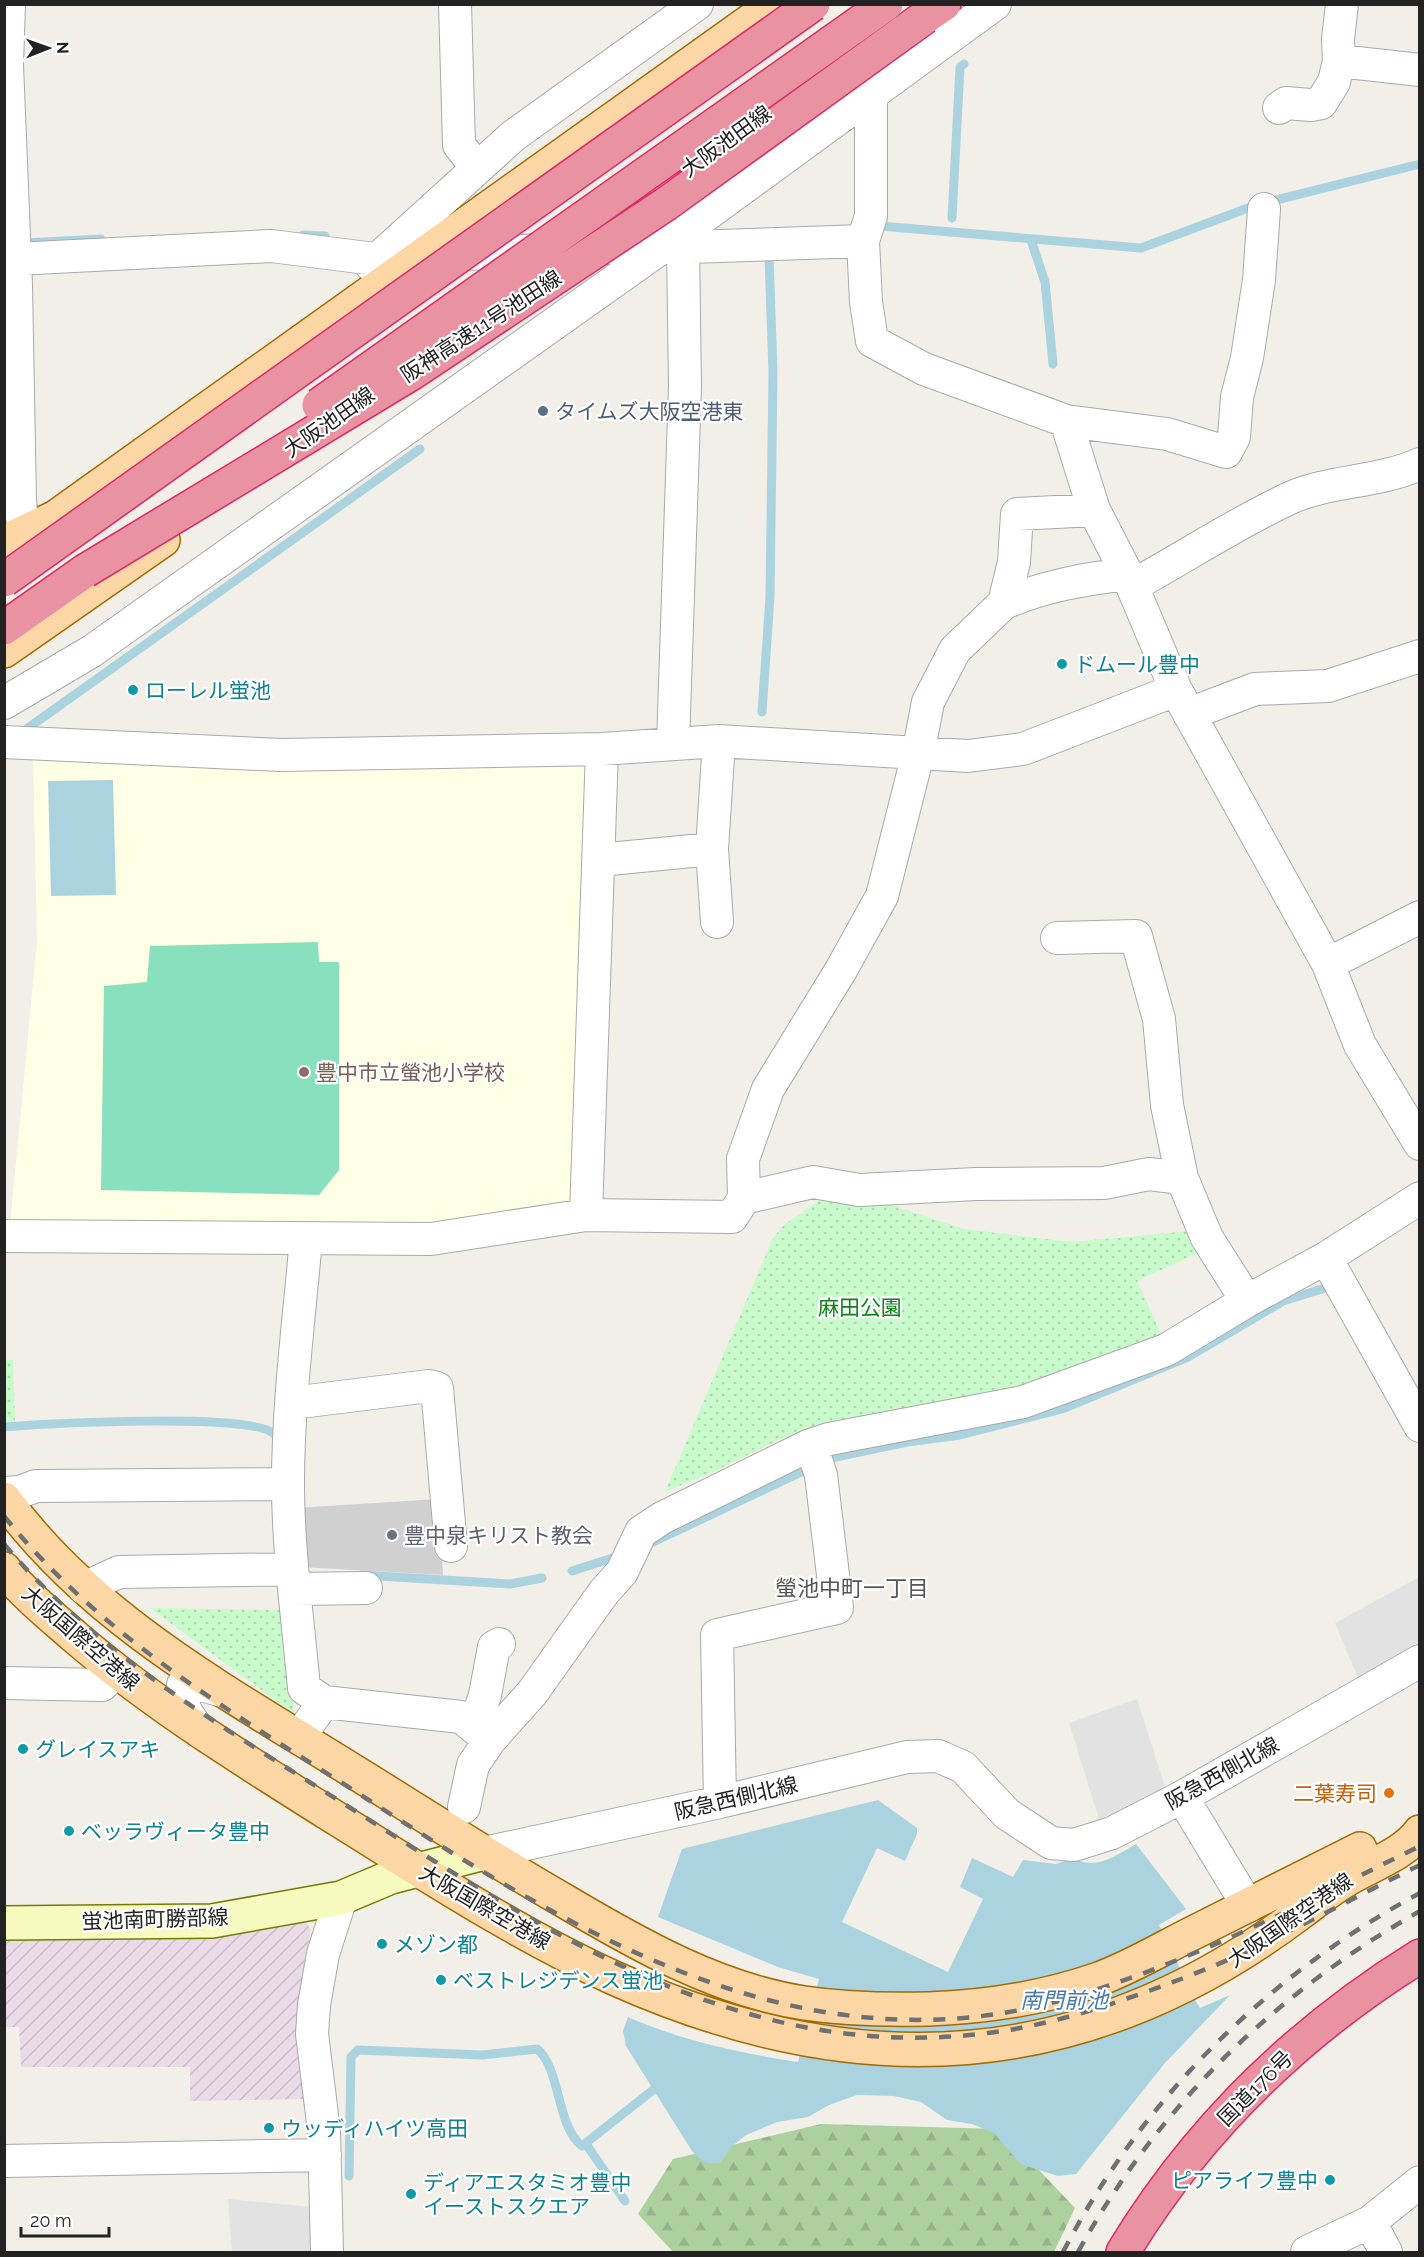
<svg xmlns="http://www.w3.org/2000/svg" width="1424" height="2257" font-family="Raleway,'Noto Sans JP',sans-serif">
<style>
.industrial{fill:url(#industrial-furrows)}
.education{fill:#ffffe5}
.religious{fill:#d0d0d0}
.forest{fill:url(#forest-firs)}
.park{fill:url(#park-dots)}
.pitch{fill:#88e0be}
.parking{fill:#e2e2e2}
.water{fill:#aad3df}
.lines{fill:none;stroke-linecap:round;stroke-linejoin:round}
.stream{stroke:#aad3df;stroke-width:9}
.street-casing{stroke:#a9a9a9;stroke-width:34}
.secondary-casing{stroke:#707d05;stroke-width:36}
.primary-casing{stroke:#a06b00;stroke-width:36}
.highway-casing{stroke:#dc2a67;stroke-width:36}
.street{stroke:#fff;stroke-width:32}
.secondary{stroke:#f7fabf;stroke-width:33}
.primary{stroke:#fcd6a4;stroke-width:33}
.highway{stroke:#e892a2;stroke-width:33}
.rail{stroke:#707070;stroke-width:4.5;stroke-dasharray:12 12;stroke-linecap:butt}
.highway-bridge-casing{stroke:#dc2a67;stroke-width:36;stroke-linecap:butt}
.highway-bridge{stroke:#e892a2;stroke-width:33}
.service-dot{fill:#5c6f8a;stroke:#fff;stroke-width:2}
.culture-dot{fill:#0f9aa8;stroke:#fff;stroke-width:2}
.education-dot{fill:#8d6e63;stroke:#fff;stroke-width:2}
.worship-dot{fill:#6b7280;stroke:#fff;stroke-width:2}
.food-dot{fill:#e8710a;stroke:#fff;stroke-width:2}
.labels{text-anchor:middle;dominant-baseline:central;stroke-width:4.5;stroke-linejoin:round;paint-order:stroke}
.street-label{font-size:21px;fill:#222;stroke:#fff}
.service-label{font-size:21px;fill:#4e5e75;stroke:#fff;text-anchor:start}
.culture-label{font-size:21px;fill:#0d838f;stroke:#fff;text-anchor:start}
.education-label{font-size:21px;fill:#785e54;stroke:#fff;text-anchor:start}
.park-label{font-size:21px;fill:#0c8416;stroke:#fff}
.worship-label{font-size:21px;fill:#5b616d;stroke:#fff;text-anchor:start}
.food-label{font-size:21px;fill:#c56008;stroke:#fff;text-anchor:end}
.neighbourhood-label{font-size:22px;fill:#555;stroke:#fff}
.water-label{font-size:22px;font-style:italic;fill:#4a7aab;stroke:#fff}
</style>
<defs>
<pattern id="industrial-furrows" width="10" height="10" patternUnits="userSpaceOnUse" patternTransform="scale(1.5)"><rect width="10" height="10" fill="#ebdbe8"/><path d="M-1 1l2-2M0 10L10 0M9 11l2-2" fill="none" stroke="#c9bcc7"/></pattern>
<pattern id="forest-firs" width="22" height="20" patternUnits="userSpaceOnUse" patternTransform="scale(1.5)"><rect width="22" height="20" fill="#add19e"/><path d="M5 1l3.5 6h-7zM16 11l3.5 6h-7z" fill="#95b388"/></pattern>
<pattern id="park-dots" width="8" height="8" patternUnits="userSpaceOnUse" patternTransform="scale(1.5)"><rect width="8" height="8" fill="#c8facc"/><path d="M2 2h.1M6 6h.1" fill="none" stroke="#acd6af" stroke-width="1.8" stroke-linecap="round"/></pattern>
</defs>
<rect width="100%" height="100%" fill="#f2efe9"/>
<path class="industrial" d="M305,1921L311,1929L301,1983L297,2040L307,2099L190,2101V2067H21L19,2027H5L4,1939Z"/>
<path class="education" d="M33,748L582,757L593,770L577,1202L432,1227L10,1226L37,942Z"/>
<path class="religious" d="M438,1499L443,1575L301,1567L295,1508Z"/>
<path class="forest" d="M821,2124L1000,2129L1075,2208L1054,2252H673L638,2214L673,2159Z"/>
<path class="park" d="M830,1194L882,1202L964,1229L1071,1242L1190,1231L1202,1251L1137,1281L1161,1334L1005,1391L826,1423L776,1441L717,1470L665,1492L773,1238L785,1224Z
M5,1360H13L15,1421L5,1422Z
M150,1608L287,1610L294,1714Z"/>
<path class="pitch" d="M318,942L319,962H339V1170L319,1195L101,1190L104,986L147,982L150,946Z"/>
<path class="parking" d="M1419,1577V1646L1359,1680L1335,1623Z
M1137,1699L1167,1793L1099,1819L1069,1723Z
M228,2199L312,2207L311,2252H232Z"/>
<path class="water" d="M113,780L116,895L51,896L48,781Z
M878,1800L917,1828V1834L905,1861L877,1848L842,1922L948,1972L983,1899L960,1887L972,1858L1013,1877L1023,1860L1056,1864L1073,1858C1096,1871 1115,1856 1136,1844L1186,1909L1159,1925L1195,2000L1200,2008L1230,1995L1165,2063L1076,2174L1058,2176L1020,2164L994,2133L972,2124L947,2120L921,2102L894,2096L857,2095L829,2105L808,2117L777,2122L746,2135L731,2147L720,2163C707,2166 700,2160 692,2151L626,2046L623,2031L628,2017C683,2041 739,2053 798,2062L819,1979L778,1967L658,1917L682,1849Z"/>
<g class="lines">
<path class="stream" d="M952,218L960,67L964,64
M880,226L1141,248L1256,205L1420,164
M303,235L325,236
M1031,240L1045,282L1053,364
M25,243L101,239
M762,712L770,597L773,373L769,255
M28,728L420,449
M4,1427C42,1424 256,1412 274,1434
M651,1543L831,1458L907,1442L960,1435L1062,1409L1188,1357L1283,1301L1325,1288
M572,1571L622,1555
M362,1575L510,1584L542,1578
M586,2144L625,2201
M349,2176L351,2057L358,2050L482,2055L537,2049C561,2068 556,2126 582,2146L653,2090"/>
<defs>
<path id="street" d="M9,4L7,65L16,285L20,502L24,533
M455,4L459,145L477,168
M1342,4L1338,39L1339,61L1420,70
M871,80V216L863,241L866,302L872,341L924,369L1066,421L1167,434L1226,452L1234,437L1237,397L1247,358L1259,280L1264,209
M1279,108L1286,103L1311,105L1321,103L1334,82L1339,61
M15,259L271,246L375,259L576,248H661L863,241
M371,265L513,136L697,4
M1066,421L1094,510L1127,574L1176,690L1328,964L1360,1045L1420,1144
M1132,586C1185,557 1236,523 1290,498C1330,480 1377,483 1420,464
M1004,603C1045,586 1084,579 1127,574
M4,703L92,651L661,248L995,4
M1189,714L1255,689L1328,686L1420,656
M4,742L280,755L602,749L719,741L968,756L1023,749L1176,690
M673,744L685,386L683,247
M599,860L712,849
M717,922L712,849L719,741
M1057,938L1136,936L1159,1019L1167,1105L1182,1178
M1328,964L1420,917
M744,1198L743,1159L768,1089L841,970L882,896L918,754L928,702L955,650L1004,603L1014,562L1017,514L1094,510
M586,1215L602,749
M4,1236L431,1239L586,1215L732,1217L744,1198L813,1182L859,1190L976,1184L1104,1183L1149,1174L1182,1178L1207,1238L1247,1301
M1326,1258L1420,1426
M292,1403L429,1386L437,1388L451,1546
M4,1493L20,1492L36,1486L288,1484
M84,1588L119,1572L292,1569
M295,1589L366,1588
M4,1683L102,1685L116,1672
M324,1702L461,1717L490,1740L532,1693L604,1592L622,1572L641,1532L662,1518L808,1446L829,1439L1023,1402L1166,1350L1247,1301L1326,1258L1420,1198
M475,1726L485,1695L494,1647L499,1644
M202,1733C189,1718 179,1707 183,1685L198,1684L226,1692
M305,1741L307,1726L324,1702L304,1688C298,1620 288,1552 288,1484C288,1402 299,1320 306,1239
M1182,1797L1248,1906
M720,1802L717,1635L837,1608L821,1475L811,1445
M464,1807L473,1765L490,1740
M484,1853L720,1802L907,1757L938,1756L963,1767L1007,1814L1051,1843L1074,1845L1112,1833L1182,1797L1420,1661
M4,2161L325,2155
M1370,2222L1386,2252
M327,2252L324,2131L312,2034L314,2005L323,1954L341,1898
M1307,2252L1370,2222L1420,2182"/>
<path id="secondary" d="M4,1923L212,1921L341,1898L391,1877L484,1853"/>
<path id="primary" d="M4,542L56,517L774,4
M4,651L163,540
M4,1499C94,1622 231,1694 358,1774C426,1816 493,1860 563,1900C637,1944 718,1990 804,2003C845,2009 887,2010 928,2009C987,2007 1040,1999 1096,1980C1130,1968 1161,1949 1193,1933C1249,1905 1305,1877 1360,1849
M4,1569C24,1594 51,1616 74,1636C153,1704 239,1757 326,1812C420,1870 513,1932 614,1978C857,2087 1084,2076 1300,1913C1315,1902 1330,1889 1346,1880C1370,1865 1403,1855 1420,1832"/>
<path id="highway" d="M925,17L944,4
M4,628L85,571
M1123,2252C1197,2130 1299,2031 1420,1956"/>
</defs>
<use href="#street" class="street-casing"/>
<use href="#secondary" class="secondary-casing"/>
<use href="#primary" class="primary-casing"/>
<use href="#highway" class="highway-casing"/>
<use href="#street" class="street"/>
<use href="#secondary" class="secondary"/>
<use href="#primary" class="primary"/>
<use href="#highway" class="highway"/>
<path class="rail" d="M4,1516C101,1637 235,1714 364,1797C575,1933 803,2074 1066,1999C1190,1963 1304,1903 1420,1846
M4,1544C101,1659 235,1734 360,1814C553,1937 748,2064 988,2033C1054,2025 1120,2002 1181,1979C1263,1948 1341,1904 1420,1865
M1063,2252C1143,2098 1266,1976 1420,1893
M1078,2252C1159,2105 1274,1994 1420,1911"/>
<defs>
<path id="highway-bridge" d="M319,405L886,4
M85,571L412,373L666,204L925,17
M4,580L813,4"/>
</defs>
<use href="#highway-bridge" class="highway-bridge-casing"/>
<use href="#highway-bridge" class="highway-bridge"/>
</g>
<circle class="service-dot" cx="543" cy="411" r="6"/>
<g class="culture-dot">
<circle cx="1062" cy="664" r="6"/>
<circle cx="133" cy="690" r="6"/>
<circle cx="23" cy="1749" r="6"/>
<circle cx="69" cy="1831" r="6"/>
<circle cx="382" cy="1944" r="6"/>
<circle cx="441" cy="1980" r="6"/>
<circle cx="269" cy="2128" r="6"/>
<circle cx="1330" cy="2180" r="6"/>
<circle cx="411" cy="2194" r="6"/>
</g>
<circle class="education-dot" cx="304" cy="1072" r="6"/>
<circle class="worship-dot" cx="392" cy="1535" r="6"/>
<circle class="food-dot" cx="1389" cy="1793" r="6"/>
<g class="labels">
<g class="street-label">
<text transform="translate(726 141) rotate(-36)">大阪池田線</text>
<text transform="translate(481 326) rotate(-33)">阪神高速11号池田線</text>
<text transform="translate(329 422) rotate(-35)">大阪池田線</text>
<text transform="translate(81 1638) rotate(41)">大阪国際空港線</text>
<text transform="translate(1222 1773) rotate(-29)">阪急西側北線</text>
<text transform="translate(736 1798) rotate(-13)">阪急西側北線</text>
<text transform="translate(485 1907) rotate(30)">大阪国際空港線</text>
<text transform="translate(155 1919) rotate(-2)">蛍池南町勝部線</text>
<text transform="translate(1290 1920) rotate(-35)">大阪国際空港線</text>
<text transform="translate(1255 2088) rotate(-45)">国道176号</text>
</g>
<g class="service-label">
<text x="555" y="411">タイムズ大阪空港東</text>
</g>
<g class="culture-label">
<text x="1074" y="664">ドムール豊中</text>
<text x="145" y="690">ローレル蛍池</text>
<text x="35" y="1749">グレイスアキ</text>
<text x="81" y="1831">ベッラヴィータ豊中</text>
<text x="394" y="1944">メゾン都</text>
<text x="453" y="1980">ベストレジデンス蛍池</text>
<text x="281" y="2128">ウッディハイツ高田</text>
<text x="1318" y="2180" text-anchor="end">ピアライフ豊中</text>
<text x="423" y="2182">ディアエスタミオ豊中<tspan x="423" dy="24">イーストスクエア</tspan></text>
</g>
<g class="education-label">
<text x="316" y="1072">豊中市立螢池小学校</text>
</g>
<g class="park-label">
<text x="860" y="1307">麻田公園</text>
</g>
<g class="worship-label">
<text x="404" y="1535">豊中泉キリスト教会</text>
</g>
<g class="food-label">
<text x="1377" y="1793">二葉寿司</text>
</g>
<g class="neighbourhood-label">
<text x="852" y="1588">螢池中町一丁目</text>
</g>
<g class="water-label">
<text x="1064" y="2000">南門前池</text>
</g>
</g>
<rect width="1424" height="2257" fill="none" stroke="#222222" stroke-width="12"/>
<g transform="translate(48 48) rotate(89)" stroke="#ffffff" stroke-width="4.5" paint-order="stroke">
<path d="M0-4.5L10 22L0 15L-10 22Z" fill="#222222"/>
<text y="-9" font-size="16" font-weight="bold" text-anchor="middle" fill="#222222">N</text>
</g>
<path d="M21 2227v9h88v-9" fill="none" stroke="#222222" stroke-width="3"/>
<text x="30" y="2227" font-size="18" fill="#222222" stroke="#ffffff" stroke-width="4.5" paint-order="stroke">20 m</text>
</svg>
